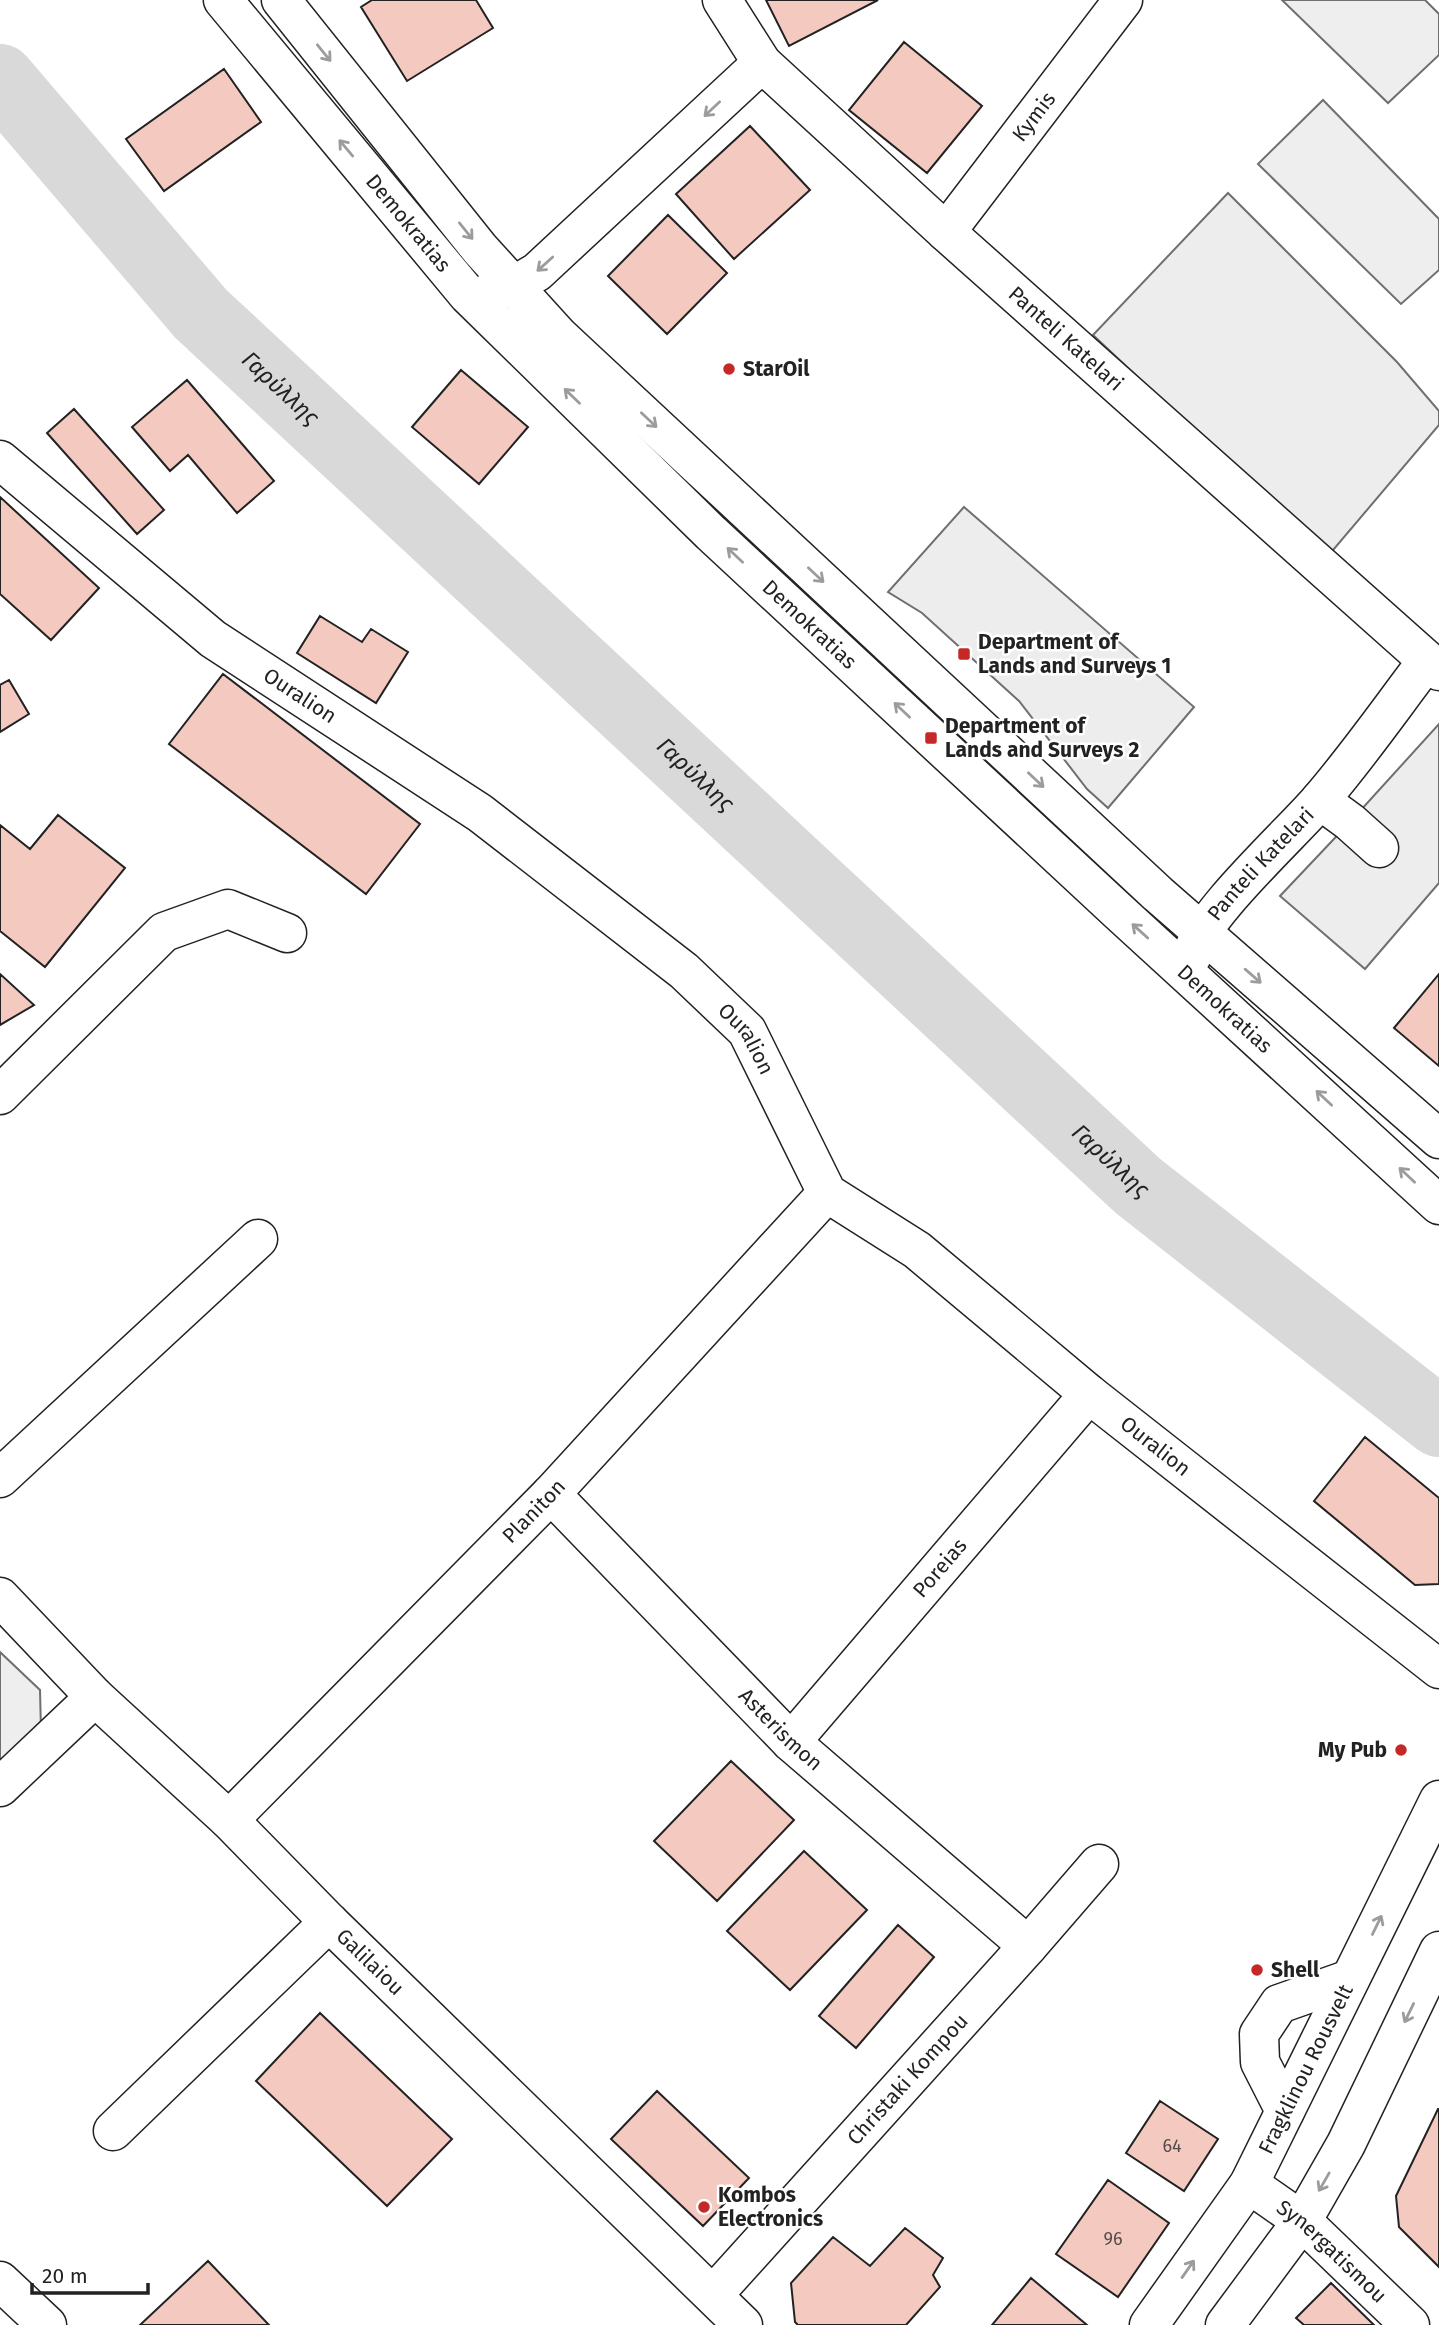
<svg xmlns="http://www.w3.org/2000/svg" width="1439" height="2325" font-family="'Fira Sans',sans-serif">
<style>
.green{fill:#eee;stroke:#6f6f6f;stroke-width:2}
.parking{fill:#ededed;stroke:#6f6f6f;stroke-width:2}
.lines{fill:none;stroke-linecap:round;stroke-linejoin:round}
.river{stroke:#d9d9d9;stroke-width:70}
.building{fill:#f3c9c0;stroke:#222;stroke-width:2}
.minor-casing{stroke:#222;stroke-width:41}
.major-casing{stroke:#222;stroke-width:41}
.minor{stroke:#fff;stroke-width:38}
.major{stroke:#fff;stroke-width:38}
.oneway{stroke:#9c9c9c}
.poi-dot{fill:#c62828;stroke:#fff;stroke-width:2.5}
.labels{text-anchor:middle;dominant-baseline:central;stroke-width:5;stroke-linejoin:round;paint-order:stroke}
.number-label{font-size:18px;fill:#564c4a}
.street-label{font-size:21px;fill:#222;stroke:#fff}
.poi-label{font-size:21px;font-weight:bold;fill:#222;stroke:#fff;text-anchor:start}
.water-label{font-size:23px;font-style:italic;fill:#222;stroke:#fff}
</style>
<rect width="100%" height="100%" fill="#fff"/>
<path class="green" d="M1282,0H1425L1439,14V55L1388,103Z
M1323,100L1439,219V270L1401,304L1258,164Z
M0,1652L40,1690L41,1731L0,1770Z"/>
<path class="parking" d="M1228,193L1397,362L1439,411V425L1328,556L1093,335Z
M964,507L1194,707L1108,808L1087,789L1019,701L922,613L888,592Z
M1439,724V883L1365,969L1280,896L1350,822Z"/>
<g class="lines">
<path class="river" id="s1" d="M0,79L201,314L1138,1186L1439,1422"/>
</g>
<path class="building" d="M372,0H476L493,28L407,81L361,7Z
M766,0H878L789,46Z
M904,42L982,106L927,173L849,110Z
M224,69L261,122L164,191L126,139Z
M750,126L810,190L734,259L676,194Z
M668,215L727,273L667,334L608,276Z
M461,370L528,427L479,484L412,427Z
M187,380L274,481L237,513L188,455L170,471L132,427Z
M74,409L164,510L137,534L47,433Z
M0,497L99,588L51,640L0,594Z
M320,616L362,642L371,629L408,652L376,703L297,653Z
M223,674L420,824L366,894L169,744Z
M9,680L29,714L0,732V685Z
M58,815L125,868L45,967L0,931V825L30,849Z
M0,974L34,1005L0,1025Z
M1439,974V1066L1394,1028Z
M1365,1437L1439,1498V1584L1415,1585L1314,1501Z
M731,1761L794,1820L717,1901L654,1841Z
M804,1851L867,1910L790,1990L727,1931Z
M898,1925L934,1957L856,2048L819,2016Z
M320,2013L452,2139L387,2206L256,2081Z
M657,2091L749,2178L703,2226L611,2139Z
M1160,2101L1218,2139L1184,2191L1126,2153Z
M1438,2109H1439V2267L1399,2227L1396,2196Z
M1108,2180L1169,2223L1118,2297L1056,2254Z
M905,2228L943,2258L933,2275L940,2287L906,2325H798L795,2322L791,2283L833,2237L870,2266Z
M208,2261L269,2325H140Z
M1031,2278L1087,2325H992Z
M1331,2283L1374,2325H1304L1296,2318Z"/>
<g class="lines">
<defs>
<g id="minor">
<path id="s2" d="M223,0L468,295L711,533L1119,912L1439,1205"/>
<path d="M281,0L480,249L559,336L1158,894L1439,1139"/>
<path id="s3" d="M722,0L762,63L946,232L1439,671"/>
<path id="s4" d="M946,232L1123,0"/>
<path d="M488,293L513,286L537,272L762,63"/>
<path id="s5" d="M0,460L213,639L480,813L684,971L747,1031L827,1193L917,1250L1089,1394L1439,1669"/>
<path d="M1320,800L1350,822L1379,848"/>
<path id="s6" d="M1192,956C1197,919 1292,833 1320,800C1358,756 1392,707 1427,661"/>
<path d="M0,1095L164,932L228,909L287,933"/>
<path d="M0,1478L258,1239"/>
<path id="s7" d="M551,1494L791,1742L1028,1946"/>
<path id="s8" d="M0,1597L95,1697L229,1820L329,1922L743,2325"/>
<path id="s9" d="M791,1742L1089,1394"/>
<path d="M0,1787L95,1697"/>
<path id="s10" d="M229,1820L551,1494L827,1193"/>
<path d="M1285,2111L1260,2062L1259,2034L1279,2004L1350,1979"/>
<path d="M113,2131L329,1922"/>
<path id="s11" d="M1249,2184L1302,2221L1410,2325"/>
<path d="M0,2281L47,2325"/>
<path id="s12" d="M714,2294L1028,1946L1099,1864"/>
</g>
<g id="major">
<path id="s13" d="M1149,2325L1249,2184L1439,1800"/>
<path d="M1225,2325L1302,2221L1346,2144L1439,1951"/>
</g>
</defs>
<use href="#minor" class="minor-casing"/>
<use href="#major" class="major-casing"/>
<use href="#minor" class="minor"/>
<use href="#major" class="major"/>
</g>
<defs><path id="oneway-shaft" d="M-6 0H5M1.5-3L5.5 0L1.5 3" fill="none" stroke-width="1.6" stroke-linecap="round" stroke-linejoin="round" transform="scale(1.75)"/></defs>
<g class="oneway">
<use href="#oneway-shaft" transform="translate(324 53) rotate(51)"/>
<use href="#oneway-shaft" transform="translate(712 109) rotate(137)"/>
<use href="#oneway-shaft" transform="translate(346 148) rotate(-130)"/>
<use href="#oneway-shaft" transform="translate(466 231) rotate(51)"/>
<use href="#oneway-shaft" transform="translate(545 264) rotate(138)"/>
<use href="#oneway-shaft" transform="translate(572 396) rotate(-136)"/>
<use href="#oneway-shaft" transform="translate(649 420) rotate(43)"/>
<use href="#oneway-shaft" transform="translate(735 555) rotate(-137)"/>
<use href="#oneway-shaft" transform="translate(816 575) rotate(43)"/>
<use href="#oneway-shaft" transform="translate(902 710) rotate(-137)"/>
<use href="#oneway-shaft" transform="translate(1036 780) rotate(43)"/>
<use href="#oneway-shaft" transform="translate(1140 931) rotate(-138)"/>
<use href="#oneway-shaft" transform="translate(1253 976) rotate(41)"/>
<use href="#oneway-shaft" transform="translate(1324 1098) rotate(-137)"/>
<use href="#oneway-shaft" transform="translate(1407 1175) rotate(-137)"/>
<use href="#oneway-shaft" transform="translate(1377 1925) rotate(-64)"/>
<use href="#oneway-shaft" transform="translate(1409 2013) rotate(116)"/>
<use href="#oneway-shaft" transform="translate(1324 2182) rotate(120)"/>
<use href="#oneway-shaft" transform="translate(1188 2269) rotate(-55)"/>
</g>
<g class="poi-dot">
<circle cx="729" cy="369" r="7"/>
<rect x="957" y="647" width="14" height="14" rx="3.5"/>
<rect x="924" y="731" width="14" height="14" rx="3.5"/>
<circle cx="1401" cy="1750" r="7"/>
<circle cx="1257" cy="1970" r="7"/>
<circle cx="704" cy="2207" r="7"/>
</g>
<g class="labels">
<g class="number-label">
<text x="1172" y="2146">64</text>
<text x="1113" y="2239">96</text>
</g>
<g class="street-label">
<text stroke="none"><textPath href="#s4" startOffset="145">Kymis</textPath></text>
<text stroke="none"><textPath href="#s2" startOffset="290">Demokratias</textPath></text>
<text stroke="none"><textPath href="#s3" startOffset="485">Panteli Katelari</textPath></text>
<text stroke="none"><textPath href="#s2" startOffset="858">Demokratias</textPath></text>
<text stroke="none"><textPath href="#s5" startOffset="382">Ouralion</textPath></text>
<text stroke="none"><textPath href="#s6" startOffset="116">Panteli Katelari</textPath></text>
<text stroke="none"><textPath href="#s2" startOffset="1424">Demokratias</textPath></text>
<text stroke="none"><textPath href="#s5" startOffset="948">Ouralion</textPath></text>
<text stroke="none"><textPath href="#s5" startOffset="1538">Ouralion</textPath></text>
<text stroke="none"><textPath href="#s10" startOffset="434">Planiton</textPath></text>
<text stroke="none"><textPath href="#s9" startOffset="229">Poreias</textPath></text>
<text stroke="none"><textPath href="#s7" startOffset="329">Asterismon</textPath></text>
<text stroke="none"><textPath href="#s8" startOffset="520">Galilaiou</textPath></text>
<text stroke="none"><textPath href="#s13" startOffset="301">Fragklinou Rousvelt</textPath></text>
<text stroke="none"><textPath href="#s12" startOffset="289">Christaki Kompou</textPath></text>
<text stroke="none"><textPath href="#s11" startOffset="107">Synergatismou</textPath></text>
</g>
<g class="poi-label">
<text x="743" y="369">StarOil</text>
<text x="978" y="642">Department of<tspan x="978" dy="24">Lands and Surveys 1</tspan></text>
<text x="945" y="726">Department of<tspan x="945" dy="24">Lands and Surveys 2</tspan></text>
<text x="1387" y="1750" text-anchor="end">My Pub</text>
<text x="1271" y="1970">Shell</text>
<text x="718" y="2195">Kombos<tspan x="718" dy="24">Electronics</tspan></text>
</g>
<g class="water-label">
<text stroke="none"><textPath href="#s1" startOffset="418">Γαρύλλης</textPath></text>
<text stroke="none"><textPath href="#s1" startOffset="985">Γαρύλλης</textPath></text>
<text stroke="none"><textPath href="#s1" startOffset="1552">Γαρύλλης</textPath></text>
</g>
</g>
<path d="M32 2283v10h116v-10" fill="none" stroke="#222222" stroke-width="3.5"/>
<text x="42" y="2283" font-size="21" fill="#222222" stroke="#ffffff" stroke-width="5" paint-order="stroke">20 m</text>
</svg>
